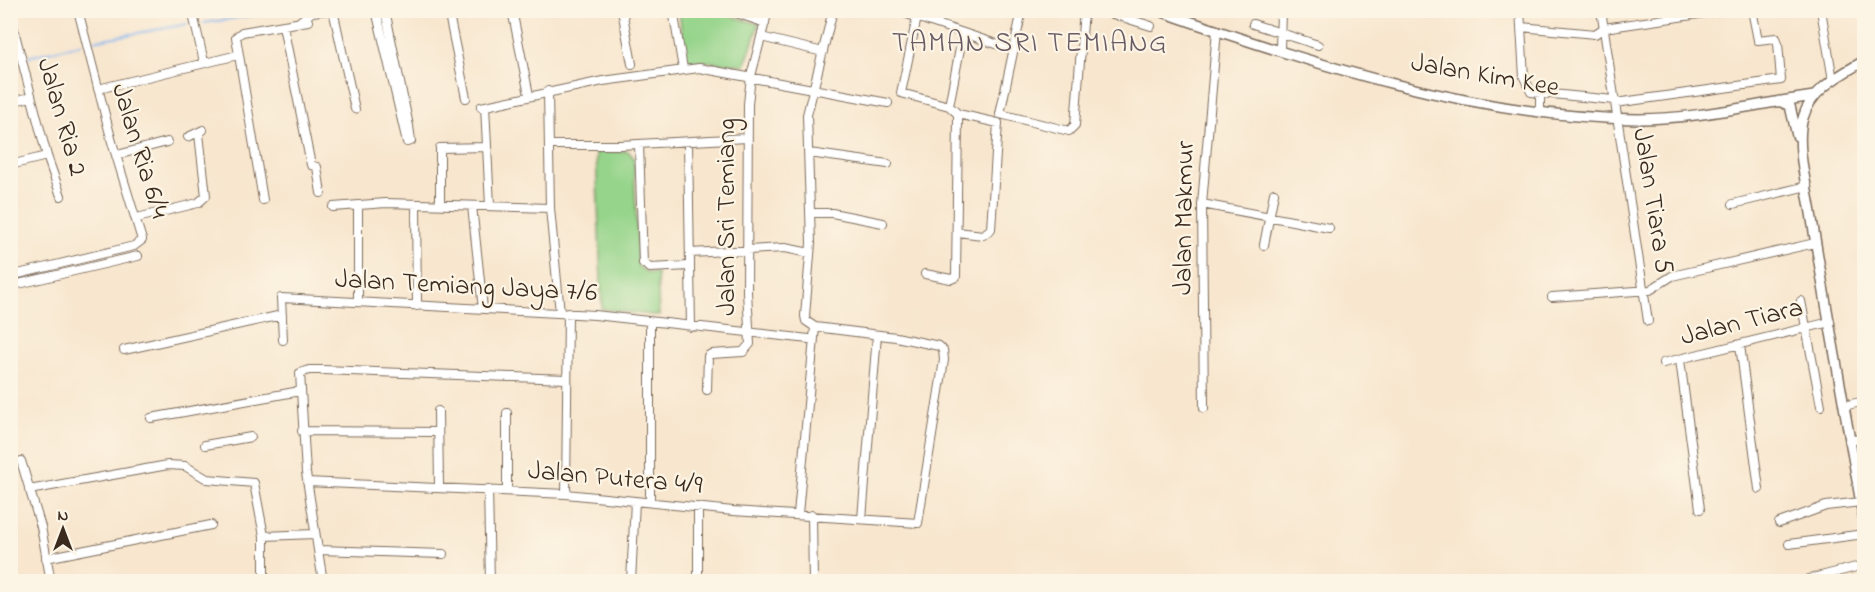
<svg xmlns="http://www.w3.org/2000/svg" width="1875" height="592" font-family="'Indie Flower',sans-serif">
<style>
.green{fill:#95d48a;stroke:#687f54;stroke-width:1.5}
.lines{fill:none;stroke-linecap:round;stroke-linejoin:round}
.stream{stroke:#83b5f0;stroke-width:2}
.minor-casing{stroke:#7d6c5c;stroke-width:10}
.tertiary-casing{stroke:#7d6c5c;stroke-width:12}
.minor{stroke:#fff;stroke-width:8}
.tertiary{stroke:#fff;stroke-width:9}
.labels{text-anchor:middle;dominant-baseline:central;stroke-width:4.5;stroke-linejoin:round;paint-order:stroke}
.street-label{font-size:27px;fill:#3b2a1e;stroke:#fcf5e5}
.neighbourhood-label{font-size:28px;letter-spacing:1.5px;fill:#6a5b64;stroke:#fcf5e5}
</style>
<rect width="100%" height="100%" fill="#fcf5e5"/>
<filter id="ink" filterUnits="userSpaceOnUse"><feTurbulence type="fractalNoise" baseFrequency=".0167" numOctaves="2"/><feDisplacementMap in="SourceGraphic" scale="12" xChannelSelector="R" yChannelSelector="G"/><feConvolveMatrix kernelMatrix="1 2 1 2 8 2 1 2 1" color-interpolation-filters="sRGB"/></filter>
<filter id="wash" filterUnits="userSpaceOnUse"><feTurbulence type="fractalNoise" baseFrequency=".008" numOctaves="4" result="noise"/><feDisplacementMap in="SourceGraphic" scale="24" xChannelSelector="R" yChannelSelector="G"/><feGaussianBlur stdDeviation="1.35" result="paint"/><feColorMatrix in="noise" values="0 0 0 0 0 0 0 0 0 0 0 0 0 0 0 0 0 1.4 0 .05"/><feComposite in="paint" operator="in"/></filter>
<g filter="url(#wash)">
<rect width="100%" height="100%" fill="#f8e6ce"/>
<path class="green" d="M679,11H714L759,24L745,65L685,60Z
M628,151L634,158L638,266L648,273H657L659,316L602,309L596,152Z"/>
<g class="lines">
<path class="stream" d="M204,23L290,10
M92,41L188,24
M28,57L81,44
M10,62L17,60"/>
</g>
</g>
<g filter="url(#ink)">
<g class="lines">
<defs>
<path id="minor" d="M192,10L204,62
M333,10L355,109
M376,10L407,142L411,141L409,126L385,10
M448,10L466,98
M512,10L529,95
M622,10L632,64
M673,10L683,69
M728,10L765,23
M1022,10L1000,114L1069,131L1075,125L1084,10
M1100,10L1151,26
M1520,10L1524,77L1531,92L1614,100
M1601,10L1648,321
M1821,10L1833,80
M898,11L1014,50
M10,15L47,156L61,196
M917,17L901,93L949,106
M299,22L312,12L328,10
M1253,24L1318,45
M283,26L311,165L317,167L321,193
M1521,27L1595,34L1604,28L1726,10
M761,37L823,52
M1280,50L1281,10
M98,89L238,55
M548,91L550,208L560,313
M1540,93V110
M10,102L31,97
M1615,103L1781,80L1778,43L1776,38L1758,40L1752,10
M485,106L490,206
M949,106L963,33
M481,107L603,81L699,68L888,103
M188,137L203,130
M688,142L691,327
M639,144L643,263L650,268L690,266
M549,145H620L747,138
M809,153L888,164
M117,155L167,142
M10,165L47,156
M263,200L236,37L242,32L308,21
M416,204L417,306
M440,204V148L487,147
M1202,204L1329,228
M1733,204L1807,186
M472,206L483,309
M333,207L386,203L550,208
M810,213H832L883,223
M137,218L198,203L206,196L199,134
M957,232L983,235L991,229L998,123L958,114
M1264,245L1274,193
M690,253L785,248L810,253
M925,274L951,279L956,277L958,119V114L949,106
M10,276L134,246L142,240L112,142L78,10
M10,286L138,256
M1552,297L1650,290L1672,276L1815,243
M1801,301L1821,406
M358,302V205
M650,322V502
M283,340L281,298L595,315L809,339
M1740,345L1759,489
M124,350L282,315
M1680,360L1700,509
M1663,363L1830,322
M707,390L708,356L711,354L743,352L750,344L747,292L748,104L751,76L768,10
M1844,406L1864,401
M1204,408L1202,204L1217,30
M438,411L439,486
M151,418L300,391
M302,431L438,432
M1849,441L1864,438
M205,445L251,437
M21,461L41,527L51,582
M307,482L566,494L733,511L918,523L944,360L943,350L939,346L896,337L815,327L806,321L805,316L811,243L807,115L833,10
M488,489L490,582
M29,490L168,465L185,466L207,479L254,483L264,536V582
M507,491V413
M566,494L568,313
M798,514L815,327
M812,515L813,582
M862,519L877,335
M1779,523L1826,506L1861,502
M264,536L315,534
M1789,544L1864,534
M318,550L443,554
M46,558L211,525
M1809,579L1864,565
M323,582L306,473L300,373L309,370H323L566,379
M631,582L635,501
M698,582V507"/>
<path id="tertiary" d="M1157,10C1308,63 1478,118 1638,119C1697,119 1756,104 1814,96
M1864,61C1840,75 1811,89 1803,118C1795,144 1807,187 1811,213C1827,316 1847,419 1864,522
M1779,101L1790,106L1797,136"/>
</defs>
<use href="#minor" class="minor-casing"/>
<use href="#tertiary" class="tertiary-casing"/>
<use href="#minor" class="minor"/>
<use href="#tertiary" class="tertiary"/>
</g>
</g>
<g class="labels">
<g class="street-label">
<text transform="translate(1485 76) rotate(10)">Jalan Kim Kee</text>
<text transform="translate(61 117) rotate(74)">Jalan Ria 2</text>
<text transform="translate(139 151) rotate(73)">Jalan Ria 6/4</text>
<text transform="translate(1652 201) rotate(81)">Jalan Tiara 5</text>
<text transform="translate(727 217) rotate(-90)">Jalan Sri Temiang</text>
<text transform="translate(1185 218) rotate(-89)">Jalan Makmur</text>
<text transform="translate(466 287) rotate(3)">Jalan Temiang Jaya 7/6</text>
<text transform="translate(1742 323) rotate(-14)">Jalan Tiara</text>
<text transform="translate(615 479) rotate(5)">Jalan Putera 4/9</text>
</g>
<g class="neighbourhood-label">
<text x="1030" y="44">TAMAN SRI TEMIANG</text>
</g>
</g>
<rect width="1875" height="592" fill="none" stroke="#fcf5e5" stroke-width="36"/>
<g transform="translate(63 529)" stroke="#fcf5e5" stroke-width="4.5" paint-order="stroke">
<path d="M0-4.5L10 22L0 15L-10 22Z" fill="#3b2a1e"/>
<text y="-9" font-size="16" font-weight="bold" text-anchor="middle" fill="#3b2a1e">N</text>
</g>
</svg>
